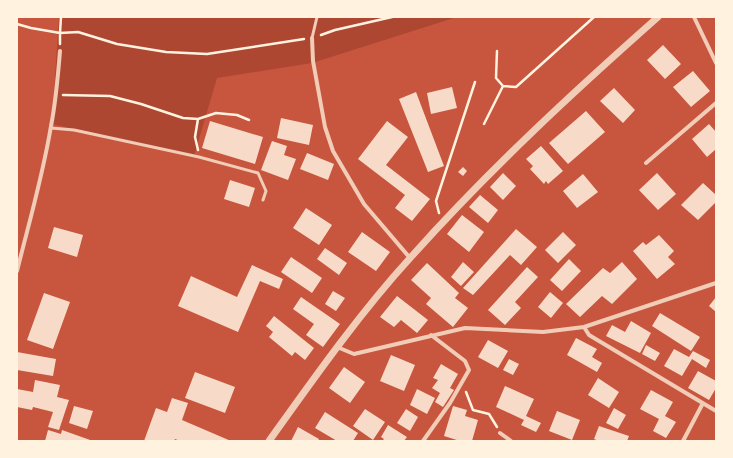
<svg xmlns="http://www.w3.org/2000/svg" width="733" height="458" font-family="Lato,sans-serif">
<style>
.green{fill:#ae4732}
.building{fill:#f7dbc8}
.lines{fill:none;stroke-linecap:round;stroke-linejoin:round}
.path{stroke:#fff3e0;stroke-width:2.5}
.service{stroke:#f1ccb7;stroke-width:3}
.minor{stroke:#f1ccb7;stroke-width:4}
.tertiary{stroke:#f1ccb7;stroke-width:7}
</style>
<rect width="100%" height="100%" fill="#c8553d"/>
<path class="green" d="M59,17H457L312,63L217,78L194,156L52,124Z"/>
<path class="building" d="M663,45L681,64L665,79L647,60Z
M693,71L710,91L691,107L673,87Z
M452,87L457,108L431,114L427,93Z
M614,88L635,110L623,123L600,101Z
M416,92L444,166L428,172L399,99Z
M586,111L605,132L568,164L549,143Z
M281,118L313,125L309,145L277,138Z
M210,121L263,137L255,164L202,148Z
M387,121L408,137L386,165L430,199L412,221L395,208L405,195L358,159Z
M709,124L716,132V149L707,157L692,139Z
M272,141L287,146L284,155L296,159L288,180L261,170Z
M541,146L563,171L548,184L546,181L544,184L530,169L533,166L526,159Z
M307,153L334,164L328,180L300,169Z
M463,167L467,171L463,176L458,172Z
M503,173L516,186L503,200L490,187Z
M657,173L676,194L658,210L639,190Z
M583,174L598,192L577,208L563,191Z
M230,180L255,188L249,207L224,199Z
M703,183L716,195V202L698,220L681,205Z
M480,195L498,210L488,223L469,207Z
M306,208L332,225L319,245L293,228Z
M462,215L484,232L469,252L447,234Z
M54,227L83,235L77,257L48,248Z
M516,229L537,247L521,265L510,255L473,295L463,288Z
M362,232L390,252L376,271L348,252Z
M563,232L576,245L558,263L545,250Z
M659,235L674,251L668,257L675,264L657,279L633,251L643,242L646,245Z
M325,248L347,263L339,275L317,259Z
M291,257L322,278L312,293L281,272Z
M569,259L581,271L562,291L550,280Z
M463,262L474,272L461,286L451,277Z
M622,262L637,279L612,304L602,296L580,317L566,304L603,268L610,273Z
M427,263L459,293L455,298L468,308L453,327L426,304L431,298L411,280Z
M252,265L283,279L279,289L260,281L238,332L178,306L191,276L237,297Z
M527,267L538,277L515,302L521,308L505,325L488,310Z
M333,291L345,298L336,311L325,304Z
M550,292L563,303L551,318L538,307Z
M44,293L70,302L53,349L27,340Z
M397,296L428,320L417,333L401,320L394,327L380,317Z
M301,297L340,324L323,347L306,335L314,324L293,309Z
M716,297V312L709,306Z
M660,313L700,337L691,351L652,326Z
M274,316L314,348L305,360L295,352L292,356L269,337L273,332L266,326Z
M631,321L651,333L640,353L606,336L612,325L625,332Z
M576,338L597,349L592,357L602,363L597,372L567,355Z
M488,340L508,351L498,368L478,357Z
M646,345L660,353L655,361L642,354Z
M674,349L689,357L693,351L710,360L706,368L692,359L682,376L664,366Z
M17,352L56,359L53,376L17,370Z
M391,355L415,365L404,391L380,381Z
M509,359L519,364L513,375L503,370Z
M441,364L458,374L450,388L454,390L443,407L435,402L440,393L432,388L438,380L433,378Z
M344,367L365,382L350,403L329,388Z
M698,371L716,381V388L709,400L688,388Z
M195,372L235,387L225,413L185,398Z
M598,378L619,392L609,408L588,395Z
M35,380L60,385L57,397L69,400L59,430L48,427L53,412L33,407L32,410L17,407V389L33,392Z
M505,386L534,399L526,416L541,423L536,432L521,425L524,420L496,407Z
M417,389L435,398L427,414L410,405Z
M651,390L673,402L665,416L676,422L666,438L653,431L659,419L640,409Z
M172,398L188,403L182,420L231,441H180L175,439L174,441H144L156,408L167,412Z
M74,406L93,411L87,429L69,423Z
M453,406L467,410L465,416L478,420L472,441H460L444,436Z
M614,408L626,415L618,429L606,423Z
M365,409L385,422L373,440L353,426Z
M406,409L418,417L410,431L397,423Z
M557,411L580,420L572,440L549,431Z
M325,412L358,433L353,441H337L315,428Z
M388,425L407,437L404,441H382L384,439L381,437Z
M599,426L629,436L627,441H599L594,439Z
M298,427L319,439L318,441H291Z
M48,430L61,434L62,430L93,441H45Z"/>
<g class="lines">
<path class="path" d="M17,24L31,28L60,33L61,17
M321,35L335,30L392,17
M60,44V33L78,32L117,44L166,52L207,54L304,39
M497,51L496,78L503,86L516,87L594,17
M63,95L110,96L141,104L183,118L198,119L216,113L237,115L249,120
M484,124L503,86
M198,150L195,137L198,119
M439,213L436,201L475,82
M466,392L473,410L489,414L497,427"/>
<path class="service" d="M312,38L317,17
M51,128L74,130L199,157L258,173L266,191L263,200"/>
<path class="minor" d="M694,17L716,63
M312,38L313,61L325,127L333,151L364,204L410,258
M646,163L716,103
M17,271C29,223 43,175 51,126C56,101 58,76 60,51
M584,327L589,335L716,411
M337,347L354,354L465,328L543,332L584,327L716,283
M500,433L511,441
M423,441L450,403L469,370L465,361L431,335
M683,441L703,403"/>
<path class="tertiary" d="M269,441C314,378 359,314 411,257C488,171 572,93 658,17"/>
</g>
<rect width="733" height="458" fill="none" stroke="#fff3e0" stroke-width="36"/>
</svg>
